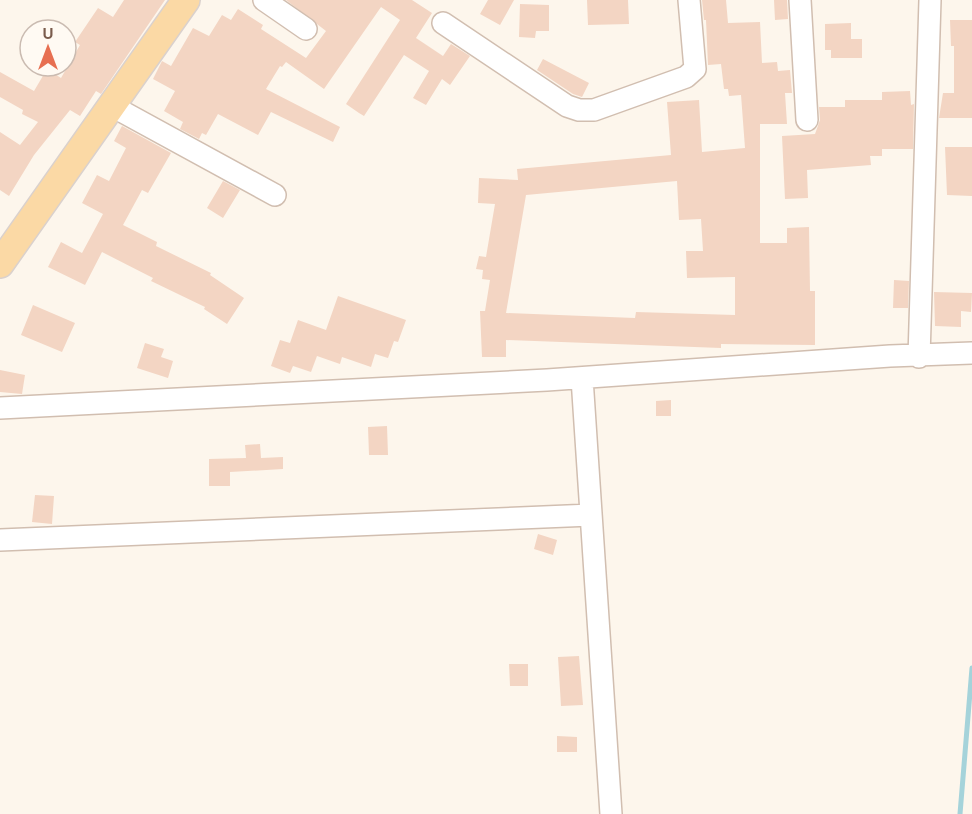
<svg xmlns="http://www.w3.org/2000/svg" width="972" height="814" font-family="'DM Sans',sans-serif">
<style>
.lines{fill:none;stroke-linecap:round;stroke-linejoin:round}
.stream{stroke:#a5d3da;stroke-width:5}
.building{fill:#f3d5c3;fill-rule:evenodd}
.minor-casing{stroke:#d1beb0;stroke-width:24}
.major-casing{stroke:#dad1cd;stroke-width:30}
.minor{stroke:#fff;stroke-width:21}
.major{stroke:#fbd9a5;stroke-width:27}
</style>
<rect width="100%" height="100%" fill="#fdf6ec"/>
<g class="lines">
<path class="stream" d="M960,814L972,668"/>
</g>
<path class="building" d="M124,0H165L101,94L96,91L80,116L70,110L34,155L9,196L0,190V132L20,145L38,122L22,114L23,110L0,97V72L34,91L47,69L61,78L80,45L75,42L98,8L113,17Z
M286,0H412L432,13L416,38L443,56L451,44L470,56L450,85L442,79L426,105L413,98L429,71L404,55L364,116L359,113L346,104L400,20L381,7L324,89L286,62L282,67L280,66L266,89L340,127L333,142L271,112L258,135L218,114L206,135L202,133L199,139L180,129L183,122L164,111L175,91L153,79L162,61L171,66L193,28L209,36L222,15L231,20L238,9L263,25L261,29L306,58L326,31Z
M488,0H514L500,25L480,14Z
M587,0H628L629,24L588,25Z
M702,0H726L728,23L760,22L762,63L777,62L778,71L790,70L792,93H785L787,124H760V243H787V228L809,227L810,291H815V345L721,344V348L506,340V357H482L480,311H485L490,280L482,279L483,270L476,269L479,256L486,257L495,204L478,203L479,178L518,180L517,169L671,155L667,102L699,100L702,152L745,148L741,95L729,96L728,89H724L721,64L708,65L706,20H704ZM677,181L679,220L701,219L703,251H686L687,278L735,277V315L636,312L635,318L506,313L526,195Z
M774,0H787L788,19L775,20Z
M520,4L549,5V31H536L535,38L519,37Z
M950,20H972V118H939L943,93H954V46H951Z
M851,23V39H862V58H831V50H825V24Z
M543,59L589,83L582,97L573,94L537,70Z
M910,91L911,105L914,104L913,149H882V156H870L871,165L807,170L808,198L785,199L782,136L815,134L820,120L819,107H845V100H882V92Z
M122,126L171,153L148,193L142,190L123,225L157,242L156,246L211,273L210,275L244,298L227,324L204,309L205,307L151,281L153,278L102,252L85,285L48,267L61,242L82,253L103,214L82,203L97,175L109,181L126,148L114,141Z
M945,147H972V196L947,195Z
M223,181L240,190L223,218L207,208Z
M894,280L909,281L908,308H893Z
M934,292L972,293L971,312L961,311V327L935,326Z
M338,296L406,320L398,342L394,341L388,358L375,354L371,367L342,357L340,364L317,356L311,372L293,366L290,373L271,366L280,340L290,343L298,320L326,330Z
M33,305L75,323L62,352L21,335Z
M145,343L164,349L161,357L173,361L168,378L137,368Z
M0,370L25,375L22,394L0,392Z
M671,400V416H656V401Z
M387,426L388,455H369L368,427Z
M260,444L261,458L283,457V469L230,472V486H209V459L246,458L245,445Z
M35,495L54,496L52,524L32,522Z
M538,534L557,540L553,555L534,549Z
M579,656L583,705L561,706L558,657Z
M509,664H528V686H510Z
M557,736L577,737V752H557Z"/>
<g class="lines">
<defs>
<path id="minor" d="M264,0L306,29
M800,0L807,120
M443,23L567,106L579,110H594L686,77L695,69L689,0
M112,106L275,195
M919,357L930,0
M582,378L611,814
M0,408L547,380L890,356L972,353
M0,540L591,515"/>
<path id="major" d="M0,264L186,0"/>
</defs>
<use href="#minor" class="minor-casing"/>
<use href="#major" class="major-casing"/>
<use href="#minor" class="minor"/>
<use href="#major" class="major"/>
</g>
<g transform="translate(48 48)"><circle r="28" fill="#fffaf3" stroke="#cabbb1" stroke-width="1.5"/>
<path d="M0-4.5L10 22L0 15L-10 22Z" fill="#e76f51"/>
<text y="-9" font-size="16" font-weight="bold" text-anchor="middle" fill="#7a5c4d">U</text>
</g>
</svg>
